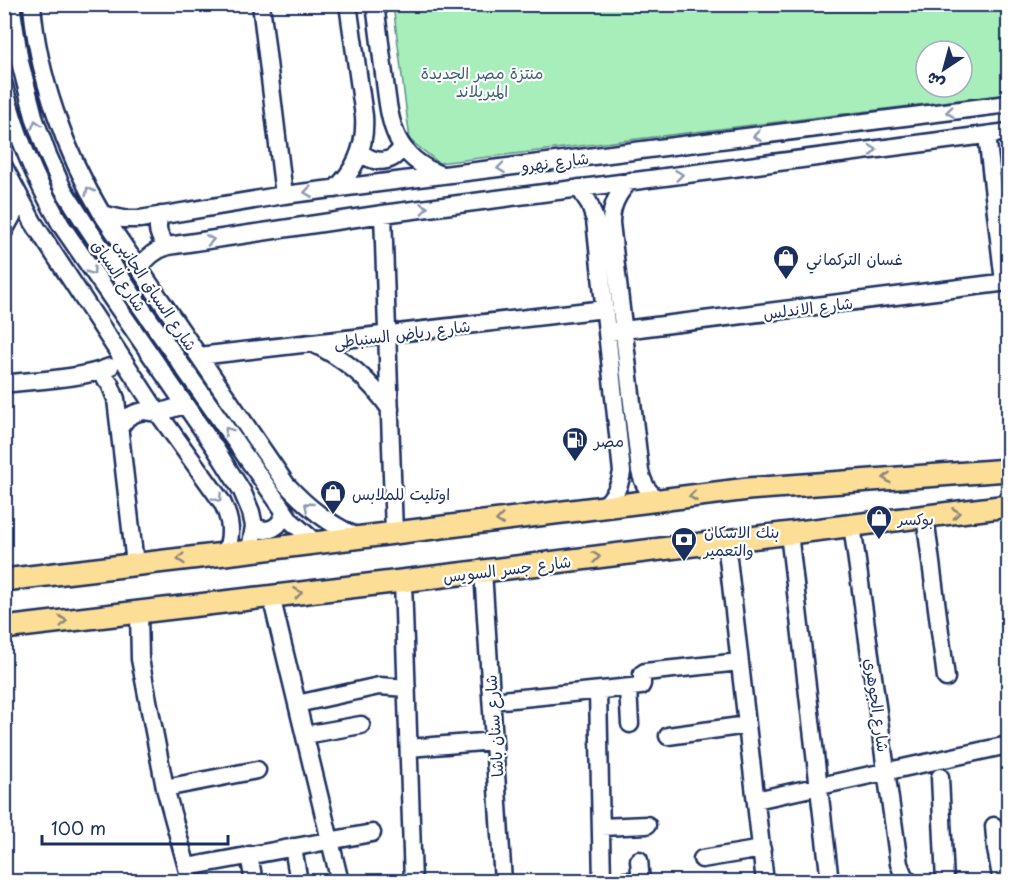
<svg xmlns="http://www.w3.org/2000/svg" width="1013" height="886" font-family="'Playpen Sans','Playpen Sans Arabic',sans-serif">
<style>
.green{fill:#a7eeba;stroke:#618e8c;stroke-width:1.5;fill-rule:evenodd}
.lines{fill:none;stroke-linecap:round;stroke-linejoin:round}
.minor-casing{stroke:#1b2f5e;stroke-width:21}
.major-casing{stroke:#1b2f5e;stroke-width:26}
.minor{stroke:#fff;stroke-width:16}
.major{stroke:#fcde96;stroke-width:21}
.oneway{stroke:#8d97ae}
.oneway2{stroke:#8c867a}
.labels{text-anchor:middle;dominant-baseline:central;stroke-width:4.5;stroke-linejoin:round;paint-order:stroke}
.park-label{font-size:16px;fill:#3e5f75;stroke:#fff}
.street-label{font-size:16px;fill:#1b2f5e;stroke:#fff}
.poi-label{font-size:16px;fill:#1b2f5e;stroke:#fff;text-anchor:start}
</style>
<rect width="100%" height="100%" fill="#fff"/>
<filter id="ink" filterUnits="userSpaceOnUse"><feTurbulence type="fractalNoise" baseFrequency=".0167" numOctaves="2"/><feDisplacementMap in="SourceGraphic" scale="12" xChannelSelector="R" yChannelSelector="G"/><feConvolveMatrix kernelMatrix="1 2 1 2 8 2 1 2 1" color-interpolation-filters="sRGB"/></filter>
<g filter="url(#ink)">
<path class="green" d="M393,5H1008V94L439,163L410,140ZM926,51H962V87H926Z"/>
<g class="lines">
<defs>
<path id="minor" d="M11,4L20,62L35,120L47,153L63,189L84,222L136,300L284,511L291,521L315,542
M32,4C37,74 66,154 102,214L286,484C308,508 328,523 357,537
M261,4L284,195
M375,4C378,28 381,51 384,74C390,121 391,155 441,175
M4,86C16,135 36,181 61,225L215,448L242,491L251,512L254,526L250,551
M987,135L1004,282
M361,152C374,165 394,164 402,146
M4,167L33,222L158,413L222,502C231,520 233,535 225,554
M630,181C617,193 611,206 611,223L640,471C643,484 648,493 659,500
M579,188L589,203L595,220L622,472C620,486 614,498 602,507
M335,189C357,169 366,145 364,116L348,4
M102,214L123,219H140L284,195L1008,104
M383,214L394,533
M161,215C155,227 158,238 168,246
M4,231L21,200
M139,268C147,257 155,250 168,246L383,214L1008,132
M607,332L1008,282
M312,343C344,358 370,380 390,409
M199,356L605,309
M99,371L110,384L116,399L135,564
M4,384C36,380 81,379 110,367
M120,427L128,417L136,413L144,411L158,413L184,405
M925,516L946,678
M852,525L899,864L904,876L910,882
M254,526C268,535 282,527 284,511
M789,533L830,882
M726,541L765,882
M483,571L503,882
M403,581L413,882
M271,596L340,882
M139,612L140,659L165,788L191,882
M628,688L630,724
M598,691L602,882
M492,701L641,686L642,684V674L645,672L740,662
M297,704L379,686L407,688
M305,735L361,725
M668,736L747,725
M409,748L494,741
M940,777L945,882
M165,788L257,770
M756,800L1008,745
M994,826L996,849L1002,882
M601,827L647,825
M293,847L299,882
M249,855L254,882
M702,859L762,849
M639,860L641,882
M187,867L372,833
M614,882L641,880"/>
<path id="major" d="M4,580L250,551L748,489L1008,470
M4,628L443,576L1008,506"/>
</defs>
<use href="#minor" class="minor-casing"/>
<use href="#major" class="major-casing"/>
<use href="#minor" class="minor"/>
<use href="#major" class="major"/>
</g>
<defs><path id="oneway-chevron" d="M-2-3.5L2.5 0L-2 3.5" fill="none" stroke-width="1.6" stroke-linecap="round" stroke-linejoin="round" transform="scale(1.5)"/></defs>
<g class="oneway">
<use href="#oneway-chevron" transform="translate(950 112) rotate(173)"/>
<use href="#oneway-chevron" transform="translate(36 124) rotate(-107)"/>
<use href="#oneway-chevron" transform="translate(757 136) rotate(173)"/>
<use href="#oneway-chevron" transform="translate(873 150) rotate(-7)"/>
<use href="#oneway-chevron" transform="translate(501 168) rotate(173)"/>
<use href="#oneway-chevron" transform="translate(679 175) rotate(-7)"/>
<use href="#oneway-chevron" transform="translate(89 191) rotate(-117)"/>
<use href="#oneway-chevron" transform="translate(308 192) rotate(173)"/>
<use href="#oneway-chevron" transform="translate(424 208) rotate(-8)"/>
<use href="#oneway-chevron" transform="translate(210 240) rotate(-9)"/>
<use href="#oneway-chevron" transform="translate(92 271) rotate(55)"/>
<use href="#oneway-chevron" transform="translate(228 431) rotate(-125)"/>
<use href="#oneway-chevron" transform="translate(218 498) rotate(56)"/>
<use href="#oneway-chevron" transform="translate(308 506) rotate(-139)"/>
</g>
<g class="oneway2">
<use href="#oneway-chevron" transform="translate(887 478) rotate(176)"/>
<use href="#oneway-chevron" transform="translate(693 496) rotate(173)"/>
<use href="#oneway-chevron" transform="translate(956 513) rotate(-7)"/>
<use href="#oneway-chevron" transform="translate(500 520) rotate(173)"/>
<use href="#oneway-chevron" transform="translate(596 557) rotate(-7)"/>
<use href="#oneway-chevron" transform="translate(181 559) rotate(174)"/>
<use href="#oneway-chevron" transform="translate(298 593) rotate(-7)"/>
<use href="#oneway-chevron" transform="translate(63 621) rotate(-6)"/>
</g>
</g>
<defs>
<symbol id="shop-pin" viewBox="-11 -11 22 30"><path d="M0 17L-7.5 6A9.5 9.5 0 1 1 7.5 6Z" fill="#1b2f5e" stroke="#fff"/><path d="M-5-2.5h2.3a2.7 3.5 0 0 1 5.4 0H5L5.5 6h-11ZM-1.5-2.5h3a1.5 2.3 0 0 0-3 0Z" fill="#fff"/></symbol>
<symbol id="fuel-pin" viewBox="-11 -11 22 30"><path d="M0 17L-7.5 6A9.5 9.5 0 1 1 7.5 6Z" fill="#1b2f5e" stroke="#fff"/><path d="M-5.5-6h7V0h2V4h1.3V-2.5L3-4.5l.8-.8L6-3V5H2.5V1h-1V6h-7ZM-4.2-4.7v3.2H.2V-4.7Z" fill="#fff"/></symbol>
<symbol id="bank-pin" viewBox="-11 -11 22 30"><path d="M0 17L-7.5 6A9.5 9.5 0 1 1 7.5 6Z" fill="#1b2f5e" stroke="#fff"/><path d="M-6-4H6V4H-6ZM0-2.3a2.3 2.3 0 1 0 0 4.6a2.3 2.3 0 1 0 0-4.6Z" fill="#fff"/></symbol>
</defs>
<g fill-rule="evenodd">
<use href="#shop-pin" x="771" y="243" width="30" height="40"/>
<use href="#fuel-pin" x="560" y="425" width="30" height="40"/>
<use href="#shop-pin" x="318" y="478" width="30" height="40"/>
<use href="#shop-pin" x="864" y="503" width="30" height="40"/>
<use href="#bank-pin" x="669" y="525" width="30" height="40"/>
</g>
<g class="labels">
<g class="park-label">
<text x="482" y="72">منتزة مصر الجديدة<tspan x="482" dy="18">الميريلاند</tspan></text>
</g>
<g class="street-label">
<text transform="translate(555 161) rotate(-7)">شارع نهرو</text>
<text transform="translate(120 275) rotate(56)">شارع السباق</text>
<text transform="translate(157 294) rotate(56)">شارع السباق الجانبى</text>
<text transform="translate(808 307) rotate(-7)">شارع الاندلس</text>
<text transform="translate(402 333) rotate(-7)">شارع رياض السنباطى</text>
<text transform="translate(507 568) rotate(-7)">شارع جسر السويس</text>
<text transform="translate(878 705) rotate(82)">شارع الجوهري</text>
<text transform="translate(493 726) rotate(-94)">شارع سنان باشا</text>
</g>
<g class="poi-label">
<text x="806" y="258">غسان التركماني</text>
<text x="594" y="440">مصر</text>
<text x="352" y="493">اوتليت للملابس</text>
<text x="898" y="518">بوكسر</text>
<text x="704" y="531">بنك الاسكان<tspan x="704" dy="18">والتعمير</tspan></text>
</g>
</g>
<rect width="1013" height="886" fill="none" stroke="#fff" stroke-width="24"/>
<rect x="12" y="12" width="989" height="862" fill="none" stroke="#1b2f5e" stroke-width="2" filter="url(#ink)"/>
<g transform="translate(944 69) rotate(216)"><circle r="28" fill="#ffffff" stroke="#a4acbf" stroke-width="1.5"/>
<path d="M0-4.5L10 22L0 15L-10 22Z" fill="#1b2f5e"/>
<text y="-9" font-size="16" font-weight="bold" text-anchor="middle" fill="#1b2f5e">ش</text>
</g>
<path d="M42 835v9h186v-9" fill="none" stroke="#1b2f5e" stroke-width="3"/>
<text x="51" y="835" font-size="18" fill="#1b2f5e" stroke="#ffffff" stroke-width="4.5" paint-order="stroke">100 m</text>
</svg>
